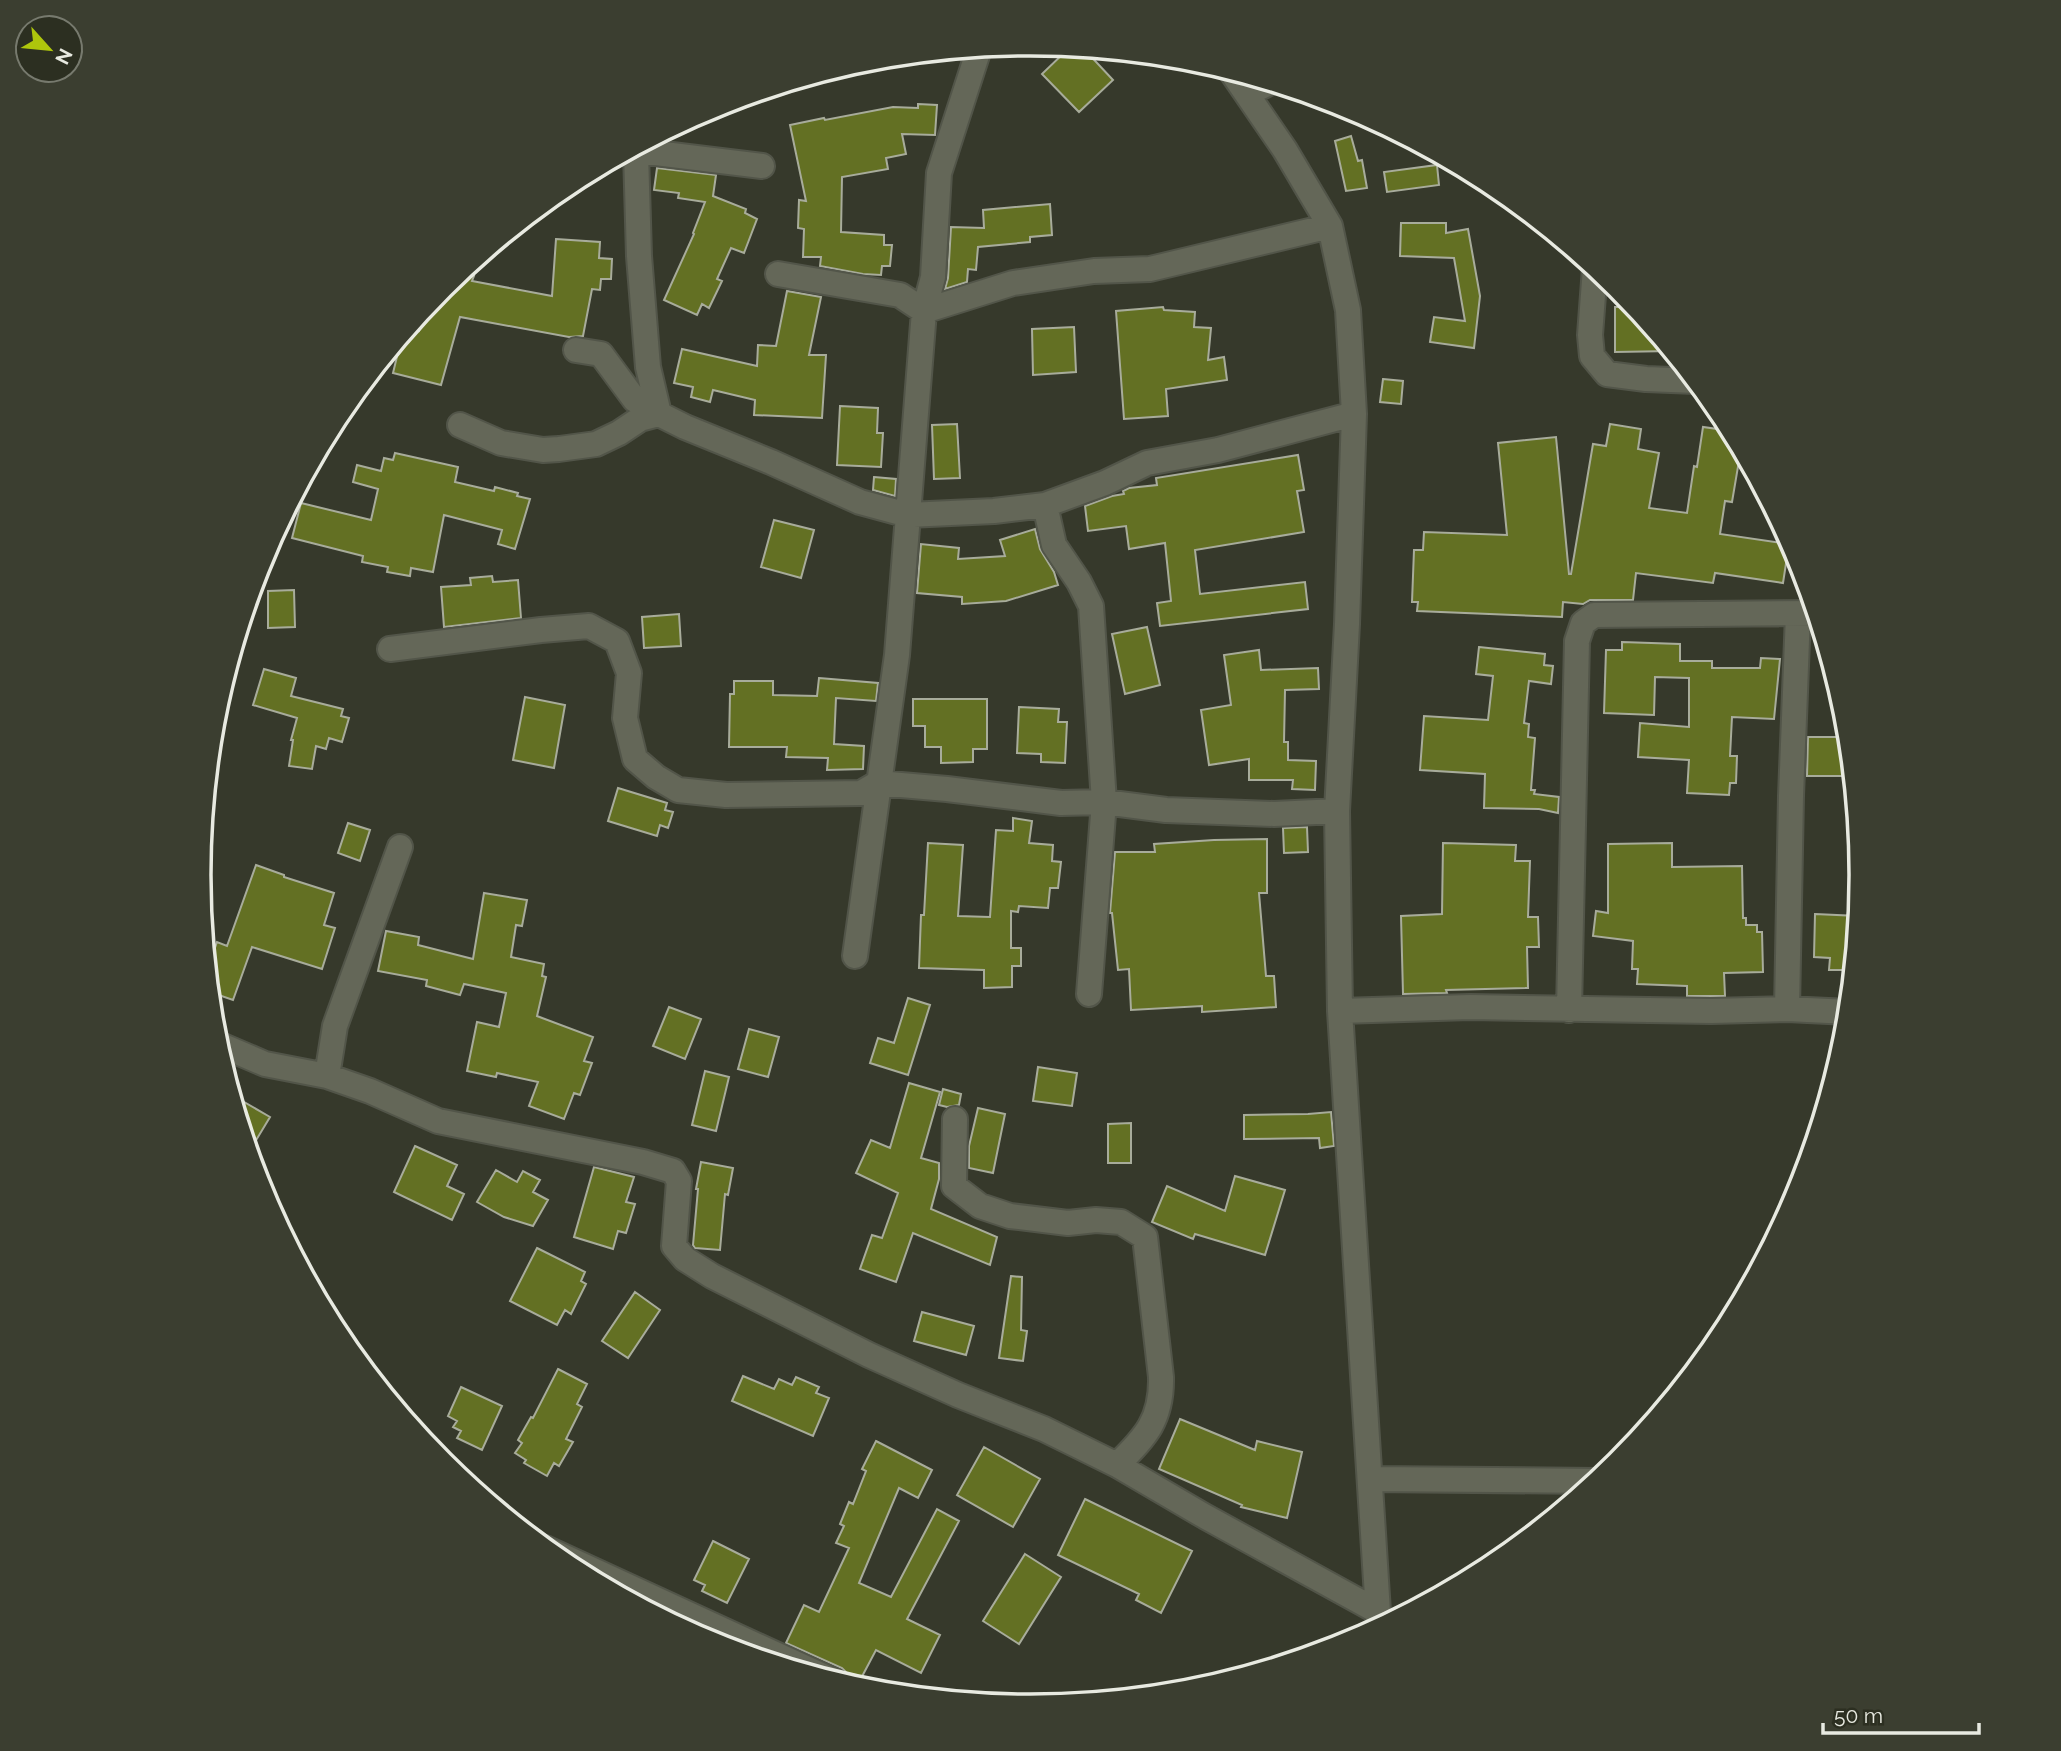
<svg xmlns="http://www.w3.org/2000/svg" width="2061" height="1751" font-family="Raleway,sans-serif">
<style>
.building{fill:#637023;stroke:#a8ac9b;stroke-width:2}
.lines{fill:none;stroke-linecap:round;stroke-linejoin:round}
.minor-casing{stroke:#525549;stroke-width:28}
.minor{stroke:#646758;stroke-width:24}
.rim{fill:none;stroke:#e8eae1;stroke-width:3.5}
</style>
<rect width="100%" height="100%" fill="#36392b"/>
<path class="building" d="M1069,48L1084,49L1113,80L1079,112L1042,74Z
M918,104L937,105L935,135L902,134L906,154L886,158L888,169L842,177L841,232L884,235V245H892L890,266H882L881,275L863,274L820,266L821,257H803L804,229L798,228L799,200L806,201L790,125L824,118L825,120L893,107L918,108Z
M1351,136L1358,161L1362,160L1367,188L1346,191L1335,141Z
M1437,165L1439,185L1387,192L1384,172Z
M657,168L716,175L713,196L746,209L745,213L757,219L744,253L731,248L717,279L722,281L709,308L702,304L697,315L664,300L694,234L693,233L705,202L678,198L679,193L654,190Z
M1050,204L1052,235L1030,237V242L978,247L976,270L968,269L967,282L945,289L948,278L951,227L984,228L983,210Z
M1401,223H1446V233L1468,229L1480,296L1474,348L1430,342L1434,317L1465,321L1454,258L1400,256Z
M556,239L600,242L599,258L612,259L611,279H601L600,290L592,289L583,336L569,337L460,317L441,385L393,373L402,336L408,329L419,331L429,304L443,287L461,272L474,276L472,281L552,296Z
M787,291L821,297L809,355H826L822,418L754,415L755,400L713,390L710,402L691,397L693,387L674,383L682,349L757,366L758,345L776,346Z
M1163,307L1164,310L1195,312L1194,327L1211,328L1208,360L1224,357L1227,380L1166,389L1168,416L1124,419L1116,311Z
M1615,307H1635L1671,351L1615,352Z
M1074,327L1076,372L1033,375L1032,329Z
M1383,379L1403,381L1401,404L1380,402Z
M840,406L878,408L877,433H883L881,467L837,465Z
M957,424L960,478L934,479L932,425Z
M1610,424L1641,429L1638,449L1659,453L1649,508L1687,513L1694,466L1697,467L1703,427L1731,431L1741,449L1732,502L1725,501L1720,534L1789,544L1783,583L1715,573L1713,583L1636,573L1633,600H1590L1583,604L1563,602L1562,617L1417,611L1418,602H1412L1414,550H1423L1424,532L1507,535L1498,443L1556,437L1569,574H1571L1593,444L1606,446Z
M395,453L458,467L455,482L494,491L495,487L518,493L517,496L530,499L515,549L498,544L502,530L444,515L433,572L411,568L410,576L387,572L388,567L362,562L363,556L292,538L301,503L371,520L378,489L353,482L357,465L381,471L384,458L393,460Z
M1298,455L1304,490L1297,491L1304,532L1195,550L1200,594L1305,582L1308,609L1160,626L1157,603L1171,601L1165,543L1129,549L1126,526L1088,531L1085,506L1112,496L1124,494L1123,491L1129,488L1157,485L1156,478Z
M874,477L896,479L895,496L873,490Z
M774,520L814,530L801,578L761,567Z
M1035,529L1040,549L1054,572L1058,585L1006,601L962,604V597L917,593L921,544L959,548L958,559L1005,556L1000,540Z
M492,576L493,582L518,580L521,618L444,627L441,587L471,585L470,578Z
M294,590L295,627L268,628V591Z
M679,614L681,646L644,648L642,617Z
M1147,627L1160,685L1125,694L1112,634Z
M1622,642L1680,644V661H1712V668H1760L1761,658L1780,659L1774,719L1732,717L1730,756H1737L1736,783H1730L1729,795L1687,793L1689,760L1638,757L1640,723L1689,727V678L1655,677L1654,715L1604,713L1606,650H1622Z
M1479,647L1545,654L1544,665L1553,666L1551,684L1529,681L1524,723L1529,724L1528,737L1535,738L1531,790H1535L1534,794L1559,797L1558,813L1539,809L1484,808L1485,774L1420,770L1424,716L1488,720L1493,676L1476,674Z
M1259,650L1261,670L1318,668L1319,689L1285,690L1284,742H1288V760L1316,761L1315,790L1292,789L1293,780H1249V759L1209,765L1201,710L1231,705L1224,655Z
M264,669L296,678L291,696L343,709L341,716L349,718L342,742L329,738L326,749L316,746L312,769L289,766L293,740H291L297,718L253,705Z
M819,678L878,683L876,701L836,698L834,744L864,746L863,769L827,770L828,758L786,757L787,747H729L730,694H734V681H773V695L817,696Z
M525,697L565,705L554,768L513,760Z
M913,699H987V749H973V762L941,763V747H925V726H913Z
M1019,707L1059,709L1058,722H1067L1065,763L1041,762V754L1017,753Z
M1808,737H1849V776H1807Z
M618,788L667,803L665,810L673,812L668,828L660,825L657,836L608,821Z
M1013,818L1032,821L1029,843L1053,845L1052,861L1061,862L1058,888H1050L1048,908L1019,906L1018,912L1011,911V948H1021V966H1012V987L984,988V970L919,968L921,915H924L928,843L963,845L958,916L990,917L996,830L1013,831Z
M348,823L370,830L360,861L338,853Z
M1307,827L1308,852L1284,853L1283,828Z
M1267,839V893H1259L1266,976H1274L1276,1007L1202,1012V1006L1131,1010L1129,969L1118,970L1112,913H1110L1115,852H1155L1154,844L1214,840Z
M1443,843L1516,845L1515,861H1530L1528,917H1538L1539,947H1527L1528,988L1446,990L1447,993L1403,994L1401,916L1442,914Z
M1672,843V867L1742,866L1743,918H1746V925H1757V932H1762L1763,972L1724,973L1725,996H1687V986L1637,984L1638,969H1632L1633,941L1593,936L1596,911L1608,913V844Z
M256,865L284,875V877L334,893L324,925L335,928L322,969L252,947L233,1000L210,992L208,968L217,942L227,946Z
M484,893L527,900L522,926L516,925L511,957L544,964L542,976L546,977L537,1016L593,1037L584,1061L592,1063L580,1095L574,1093L564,1119L529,1106L538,1082L497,1073L496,1077L467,1071L477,1022L499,1027L506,993L464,984L460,995L426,986L427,980L378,971L386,931L419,937L418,945L473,959Z
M1815,914L1858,916L1853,970H1829L1830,958L1814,957Z
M908,998L930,1005L908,1075L870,1063L878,1038L894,1043Z
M669,1007L701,1019L685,1059L653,1046Z
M749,1029L779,1037L768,1077L738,1069Z
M1038,1067L1077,1073L1072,1106L1033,1101Z
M705,1071L729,1077L716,1131L692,1125Z
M909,1083L940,1092L921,1158L939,1163V1179L931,1209L997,1237L990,1265L913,1233L896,1282L860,1269L872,1235L882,1238L898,1193L856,1173L871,1140L890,1148Z
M943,1089L961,1094L959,1105L947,1107L939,1105Z
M232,1095L270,1117L249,1152Z
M978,1108L1005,1114L993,1173L969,1168V1146Z
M1331,1112L1334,1146L1320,1148L1319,1138L1244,1139V1115L1308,1114Z
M1131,1123V1163H1108V1124Z
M415,1146L457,1165L447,1186L464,1194L452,1220L394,1192Z
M701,1162L733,1168L728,1195L725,1194L720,1250L695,1248L693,1245L698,1189H696Z
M594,1167L634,1177L626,1202L635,1204L626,1233L618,1231L613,1249L574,1237Z
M496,1170L517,1182L523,1171L540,1180L533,1192L548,1200L533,1226L504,1217L477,1202Z
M1235,1176L1285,1190L1265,1255L1195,1234L1193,1239L1152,1222L1167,1186L1225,1211Z
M537,1248L585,1272L581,1281L586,1284L571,1314L565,1310L557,1325L510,1301Z
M1011,1276L1022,1277L1021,1330L1027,1331L1023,1361L999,1358Z
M635,1292L660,1310L628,1358L602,1341Z
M922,1312L974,1326L966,1355L914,1341Z
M558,1369L587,1384L577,1404L582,1407L566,1439L573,1442L559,1466L554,1463L547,1476L524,1463L526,1460L515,1453L522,1443L518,1440L531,1417L533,1418Z
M743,1376L774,1389L779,1379L792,1385L796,1377L819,1387L816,1393L829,1398L813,1436L732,1401Z
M461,1387L502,1406L482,1450L457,1438L461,1431L453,1427L457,1421L448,1416Z
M1180,1419L1255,1450L1257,1441L1302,1452L1287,1518L1241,1507L1242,1505L1159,1469Z
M876,1441L932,1470L918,1498L899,1488L859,1583L891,1597L937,1509L959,1521L907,1619L940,1635L921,1673L876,1650L858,1684L851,1680L848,1674L842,1668L786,1643L804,1605L819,1612L849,1548L836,1543L844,1526L840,1524L849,1502L853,1504L866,1471L862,1469Z
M984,1447L1040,1479L1013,1527L957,1495Z
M1085,1499L1192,1551L1161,1613L1136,1600L1139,1594L1058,1555Z
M713,1541L749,1559L727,1603L702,1591L705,1585L694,1580Z
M1025,1554L1061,1577L1019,1644L983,1621Z"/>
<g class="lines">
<defs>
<path id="minor" d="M979,49L939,173L933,277L924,311L1013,283L1094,271L1150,269L1330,226
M1231,71L1285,150L1330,226L1348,310L1354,414L1347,624L1337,811L1340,1011L1379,1628
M1247,94L1269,83
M631,150L762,166
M636,152L639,256L648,367L659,414L685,427L771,462L860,502L908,515L994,511L1045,505L1105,483L1147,463L1218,450L1354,414
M1595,268L1590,335L1592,356L1607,374L1646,379L1696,381
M778,274L900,295L924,311L897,655L855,956
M460,425L501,443L543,450L559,449L596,444L619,433L640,419L659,414L635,400L601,354L576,350
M1045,505L1054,545L1079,582L1091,606L1104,802L1089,994
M390,649L541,630L589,626L617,641L629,673L625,718L635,759L656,777L678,790L726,795L861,793L878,783L947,789L1061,803L1104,802L1166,810L1274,814L1337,811
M1787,1009L1791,796L1798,614
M1569,1010L1577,641L1583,623L1594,615L1816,613
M1340,1011L1470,1007L1711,1011L1787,1009L1849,1012
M216,1043L265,1064L327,1076L370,1091L438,1121L643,1162L673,1171L679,1181L674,1246L685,1259L712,1276L869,1355L958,1395L1044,1429L1117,1465L1206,1517L1377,1611
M327,1076L335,1026L400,847
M955,1119L954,1186L980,1206L1010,1216L1068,1223L1096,1220L1121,1222L1145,1237L1161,1377C1162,1419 1146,1437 1117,1465
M1370,1479L1597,1481
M545,1548L836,1682"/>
</defs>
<use href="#minor" class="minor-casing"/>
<use href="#minor" class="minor"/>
</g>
<path d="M0 0H2061V1751H0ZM211 875a819 819 0 1 1 1638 0a819 819 0 1 1-1638 0Z" fill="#3b3e30" fill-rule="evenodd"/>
<path class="rim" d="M211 875a819 819 0 1 1 1638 0a819 819 0 1 1-1638 0Z"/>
<g transform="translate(49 49) rotate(117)"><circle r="33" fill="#2c2f21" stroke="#777a6e" stroke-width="2"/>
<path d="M0-5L12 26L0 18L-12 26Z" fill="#aec60c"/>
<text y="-10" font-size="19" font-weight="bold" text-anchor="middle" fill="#e8eae1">N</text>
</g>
<path d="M1823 1723v10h156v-10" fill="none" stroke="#e8eae1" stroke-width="3.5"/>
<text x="1834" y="1723" font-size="21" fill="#e8eae1" stroke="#2c2f21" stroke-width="5" paint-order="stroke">50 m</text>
</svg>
